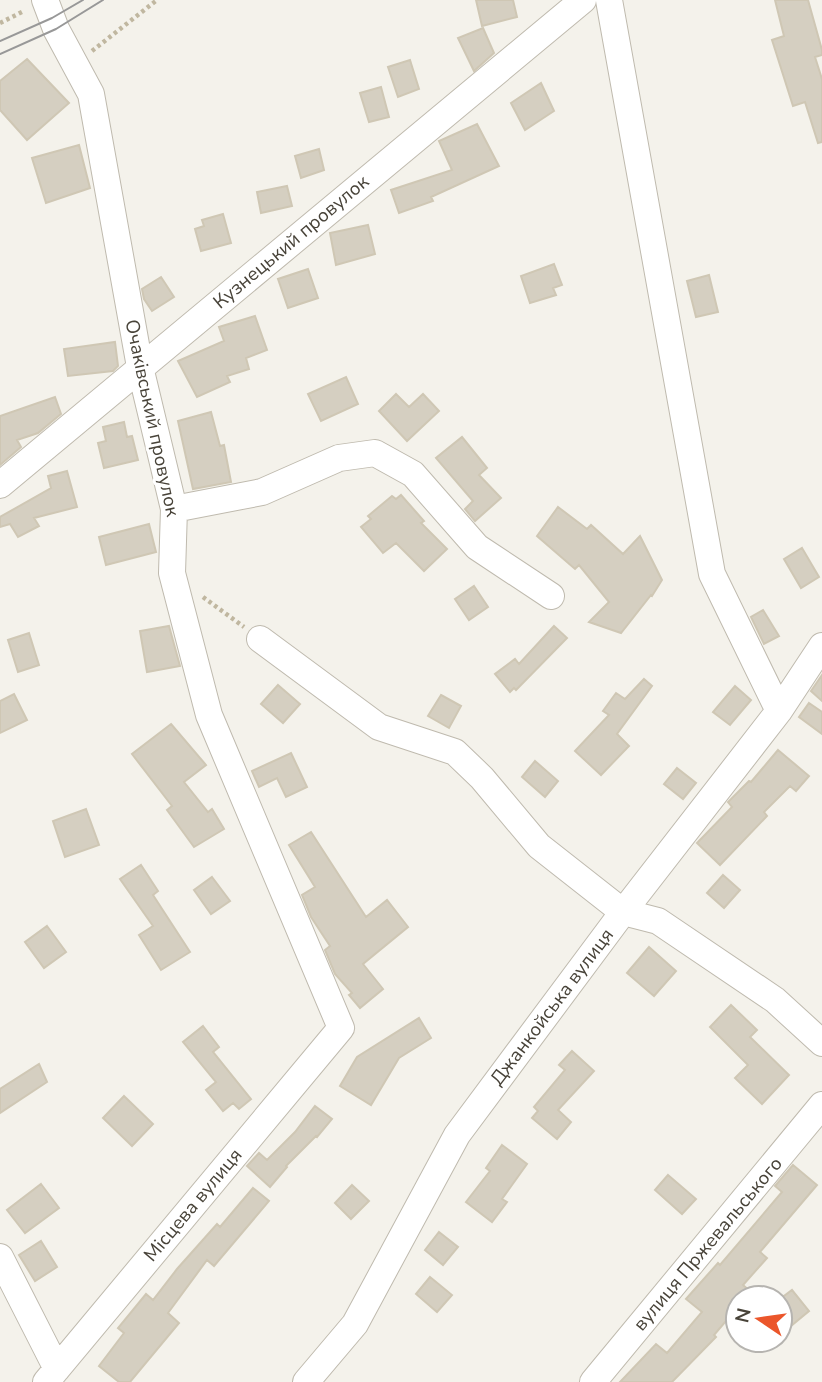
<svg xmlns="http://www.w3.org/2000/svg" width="822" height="1382" font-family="'Nunito Sans',sans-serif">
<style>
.building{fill:#d5cfc1;stroke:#cfc7b4;stroke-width:2}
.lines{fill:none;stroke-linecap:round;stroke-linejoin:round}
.minor-casing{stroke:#bfbaae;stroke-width:28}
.path{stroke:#c0b7a0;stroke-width:4.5;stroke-dasharray:3.5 3.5;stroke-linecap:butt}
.minor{stroke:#fff;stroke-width:26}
.tram{stroke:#989898;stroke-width:2}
.labels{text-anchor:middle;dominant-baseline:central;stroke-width:6;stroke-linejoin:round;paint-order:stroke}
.street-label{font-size:19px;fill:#484339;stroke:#fff}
</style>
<rect width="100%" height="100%" fill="#f4f2eb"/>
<path class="building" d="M476,0H513L517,17L482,26Z
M775,0H808L822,50V55L815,57L822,79V142L818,143L805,102L793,106L772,40L784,36Z
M483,28L494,53L474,71L458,38Z
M27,59L69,103L27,140L0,110V81Z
M410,60L419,89L398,97L388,67Z
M541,83L554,111L525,130L511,103Z
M381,87L389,117L369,122L360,93Z
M477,124L499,166L431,197L433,201L399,213L391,190L452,170L439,141Z
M79,145L90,188L46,203L32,158Z
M319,149L324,170L301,178L295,156Z
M287,186L292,206L261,213L257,192Z
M223,214L231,243L201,251L195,229L204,226L202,220Z
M368,225L375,254L336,265L330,233Z
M554,264L562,285L553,288L556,295L530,303L521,276Z
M308,269L318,298L288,308L278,279Z
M709,275L718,312L696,317L687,281Z
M161,277L174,297L152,311L144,299L142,289Z
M255,316L267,350L246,358L249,369L227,376L230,382L197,397L178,361L224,341L219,327Z
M115,342L118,366L113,371L68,376L64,349Z
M346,377L358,404L321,421L308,394Z
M396,394L409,407L423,394L439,411L407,441L379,411Z
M55,397L61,414L38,433L17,440L21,447L0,465V416Z
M211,412L220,446L224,445L231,482L193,489L178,421Z
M124,422L127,437L132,436L138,460L104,468L98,443L106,441L103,427Z
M462,437L487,468L479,475L501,498L475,521L465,509L473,501L436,458Z
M67,471L77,507L34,518L39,526L18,537L10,524L0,527V517L51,488L48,476Z
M401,495L424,521L421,523L447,549L424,571L396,543L383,553L361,527L371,519L368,516L392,496L396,499Z
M558,507L587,529L591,525L623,554L640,536L662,580L652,596L651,595L621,633L589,622L609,602L579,565L575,569L537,536Z
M149,524L156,552L106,565L99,537Z
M802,548L819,577L801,588L784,559Z
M474,586L488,607L469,620L455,599Z
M763,610L779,636L764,644L751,617Z
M169,626L180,666L147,672L140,631Z
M554,626L567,638L516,690L514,688L510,692L495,674L515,659L519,664Z
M29,633L39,665L18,672L8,640Z
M822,675V701L811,691Z
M644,679L652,686L617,734L629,746L601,775L575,751L609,715L603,711L616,693L625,699Z
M278,685L300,704L283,723L261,704Z
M735,686L751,700L730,725L713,712Z
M14,694L27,720L0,733V701Z
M441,695L461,706L449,728L428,716Z
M809,703L822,712V734L799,717Z
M171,724L206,765L184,782L208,812L212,809L224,829L194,847L167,810L172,806L132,754Z
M778,750L809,776L796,791L790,786L764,812L767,816L720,865L697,843L732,807L728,802L749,781L751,782Z
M291,753L307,787L286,797L277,778L259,787L252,771Z
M535,761L558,781L545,797L522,777Z
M677,768L696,783L683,799L664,784Z
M86,809L99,845L65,857L53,821Z
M311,832L366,917L387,900L408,927L363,964L383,989L360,1008L349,995L352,993L335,974L325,950L330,946L311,917L302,895L315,887L289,845Z
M141,865L158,891L153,895L190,952L161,970L139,935L153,926L120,879Z
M723,875L740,890L724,908L707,893Z
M212,877L230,901L211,914L194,890Z
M47,926L66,952L44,968L25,942Z
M649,947L676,971L654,996L627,973Z
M731,1005L757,1030L750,1037L789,1075L762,1104L735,1078L748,1065L710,1027Z
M419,1018L431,1038L399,1058L371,1105L340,1086L357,1057Z
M203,1026L219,1047L213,1052L251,1099L239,1109L233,1103L223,1111L206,1090L216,1082L183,1042Z
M572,1051L594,1071L558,1110L571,1122L557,1139L532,1118L538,1111L534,1107L565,1070L559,1065Z
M39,1064L47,1082L0,1113V1089Z
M124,1096L153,1124L132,1146L103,1118Z
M315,1106L332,1119L317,1137L316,1136L286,1166L287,1167L270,1187L247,1166L259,1153L267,1160L295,1132Z
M502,1145L527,1164L502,1199L507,1202L492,1222L466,1202L490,1171L486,1168Z
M793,1165L817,1185L760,1252L767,1258L743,1285L751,1292L746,1298H738V1307L714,1335L716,1337L672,1382H620L656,1344L667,1353L702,1312L686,1299L718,1263L720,1265L782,1192L775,1186Z
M668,1175L696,1199L682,1214L655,1190Z
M41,1184L59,1208L25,1233L7,1210Z
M352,1185L369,1201L351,1219L335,1203Z
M253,1188L269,1201L214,1266L207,1260L168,1313L179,1323L130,1382H119L99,1366L124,1333L118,1328L146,1294L153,1300L177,1269L217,1224L220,1227Z
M439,1232L458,1247L443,1265L425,1250Z
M41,1241L57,1267L35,1281L19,1255Z
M430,1277L452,1295L437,1312L416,1294Z
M792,1290L809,1311L780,1335V1299Z"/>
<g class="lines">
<defs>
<path id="minor" d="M45,0L56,29L91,94L140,367L174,509L172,573L209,715L341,1028L46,1382
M609,0L712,574L779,711
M0,485L583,0
M174,509L262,492L339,458L375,453L413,474L477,547L551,596
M260,639L379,727L455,752L482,778L539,846L623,912L658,921L775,1000L822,1043
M0,1257L57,1369
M306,1382L355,1324L457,1135L623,912L779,711L822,646
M593,1382L822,1105"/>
</defs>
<use href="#minor" class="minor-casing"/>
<path class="path" d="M0,23L24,11
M92,51L157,0
M203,597L244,627"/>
<use href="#minor" class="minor"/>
<path class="tram" d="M0,41L52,18L83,0
M0,54L56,29L103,0"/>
</g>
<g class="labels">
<g class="street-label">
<text transform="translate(291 242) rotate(-40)">Кузнецький провулок</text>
<text transform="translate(152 418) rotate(78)">Очаківський провулок</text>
<text transform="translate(552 1007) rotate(-53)">Джанкойська вулиця</text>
<text transform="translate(193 1205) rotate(-50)">Місцева вулиця</text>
<text transform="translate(708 1244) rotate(-50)">вулиця Пржевальського</text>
</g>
</g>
<g transform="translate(759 1319) rotate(283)"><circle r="33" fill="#ffffff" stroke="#b6b4b0" stroke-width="2"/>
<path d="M0-5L12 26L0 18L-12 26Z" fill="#eb562b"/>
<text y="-10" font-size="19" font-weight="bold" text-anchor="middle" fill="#484339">N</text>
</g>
</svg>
